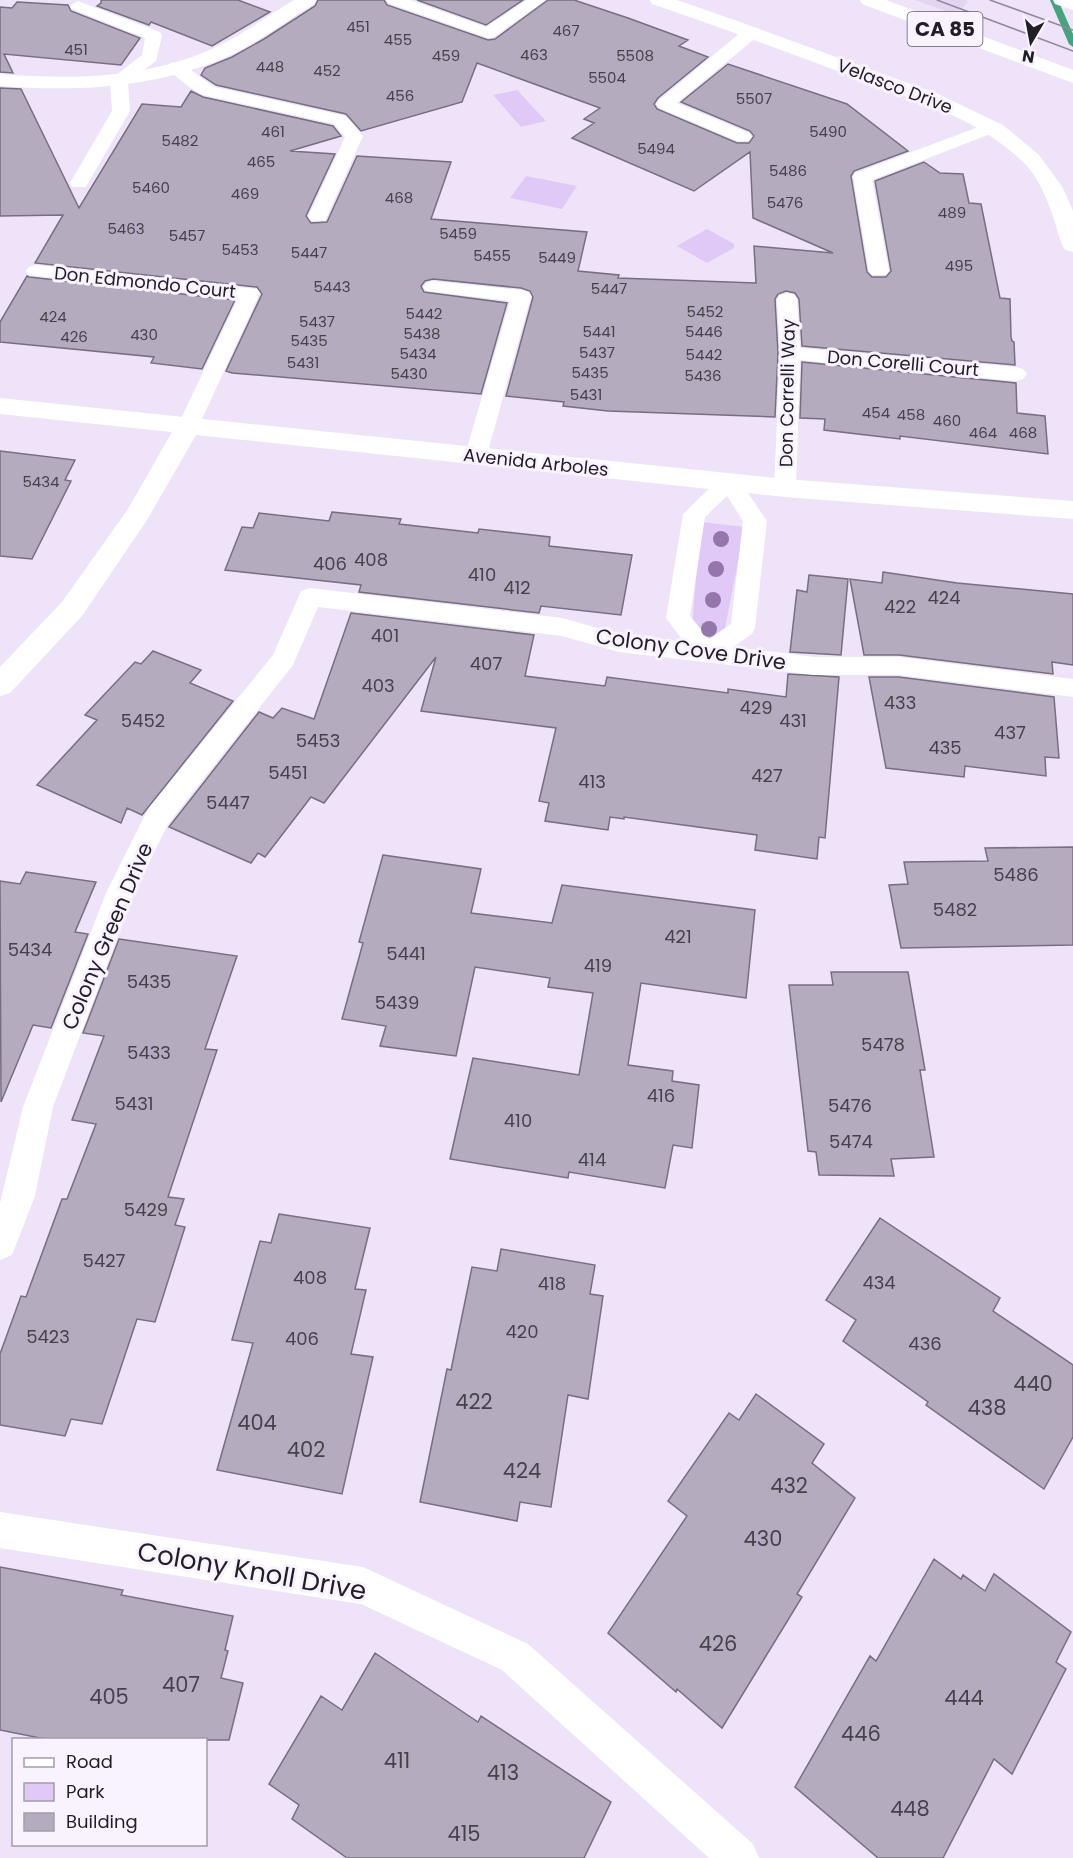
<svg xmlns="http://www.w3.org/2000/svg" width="1073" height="1858" font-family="Poppins,sans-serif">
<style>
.built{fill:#e3d5f1}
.green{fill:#e0c9f7}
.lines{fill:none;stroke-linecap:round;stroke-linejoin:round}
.stream{fill:#45a47f;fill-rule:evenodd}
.building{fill:#b5abbf;stroke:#786e81;stroke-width:1.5}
.service{fill:#fff;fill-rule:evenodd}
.minor{fill:#fff;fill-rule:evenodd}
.motorway{fill:#fff;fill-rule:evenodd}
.tram{stroke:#918998;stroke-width:1.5}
.tree{fill:#9576ac}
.labels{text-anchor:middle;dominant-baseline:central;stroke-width:6;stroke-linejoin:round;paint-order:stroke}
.far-number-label{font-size:15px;fill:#47414c}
.far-street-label{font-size:18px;fill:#221e25;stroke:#f9f2ff}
.number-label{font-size:18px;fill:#47414c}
.shield{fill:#f9f2ff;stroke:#625e66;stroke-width:1.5}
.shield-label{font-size:20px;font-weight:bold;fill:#221e25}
.street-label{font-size:21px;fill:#221e25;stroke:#f9f2ff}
.near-number-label{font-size:21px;fill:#47414c}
.near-street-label{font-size:26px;fill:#221e25;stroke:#f9f2ff}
</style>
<rect width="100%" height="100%" fill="#eee3f8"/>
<path class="built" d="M915,0H966L968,2L956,15Z"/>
<path class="green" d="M517,90L546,121L521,127L493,95Z
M526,176L577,186L562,209L510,198Z
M707,229L734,244V248L707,263L677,246Z
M701,522L745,527L725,628L708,643L692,626Z"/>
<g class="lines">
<path class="stream" d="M1050,0H1058L1073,34V47L1069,44Z"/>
</g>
<path class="building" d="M101,0H238L270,12L212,46L151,22L149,25L97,6L101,3Z
M318,0H384L387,5L488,40L495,39L548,0H574L628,18L688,40L679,46L708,57L658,98L654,104L657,109L737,143H749L754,136L750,131L681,102L728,64L847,104L908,151L854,171L851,176L867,272L872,277H886L891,271L875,181L924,162L940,173L963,174L969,203L981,204L1000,298L1010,299L1011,337L1012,341L1014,342L1015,365L802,346L799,299L795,293L786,291L778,294L775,299L778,353L775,417L608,411L563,406L564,402L506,396L533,297L530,291L521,288L433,279L425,281L421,286L424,292L507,303L481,394L232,373L226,371L262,294L257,287L35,263L63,215L0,216V88L21,89L79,208L142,104L181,107L191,91L203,97L333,126L341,136L290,151L335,154L306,216L311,223L327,222L357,156L451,162L431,219L587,232L578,271L619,275L618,278L756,283L754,246L833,253L753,218L750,152L694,191L572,138L594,123L584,119L600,108L477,63L462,102L361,131L346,114L216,85L201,75L205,68L232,57L264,39L315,6Z
M417,0H523L486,25Z
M17,2L68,5L71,11L140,38L121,65L4,54L13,73L0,72V7L12,8Z
M27,276L29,277L235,300L202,369L151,363L154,357L0,342V322Z
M802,362L1016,383L1017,413L1045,416L1048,454L900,436V439L824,430L825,419L800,418Z
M0,451L75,460L65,480L71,481L32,559L0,556Z
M332,512L401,519L399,524L478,533L479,529L550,537L549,546L632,555L621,615L541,606L539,613L359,592L361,585L225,570L242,527L253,528L259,513L329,521Z
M883,572L957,583L1073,594V665L1052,662L1053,674L899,655H864L850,579L882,583Z
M809,575L848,579L841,655L790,652L797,590L807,592Z
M351,613L534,635L525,676L605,686L607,677L728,693V689L786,697L788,674L839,677L825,838L819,837L817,859L755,850L757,835L624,817V819L610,817L608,830L545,821L549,803L539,801L556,728L421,711L436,657L324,803L311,797L265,857L258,853L251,863L169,827L259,712L273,718L282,708L314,719Z
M153,651L201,670L190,683L233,701L142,815L127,808L121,823L37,785L97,720L85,715L135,662L141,664Z
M869,677H899L1054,697L1059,758L1045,757L1046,776L965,766L964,777L886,768Z
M1073,847V945L901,948L889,885L908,884L904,862L988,861L985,848Z
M383,855L481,869L471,913L552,923L562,885L755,910L746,998L641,983L628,1065L673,1071L672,1081L699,1085L692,1148L673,1145L665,1188L569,1172L568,1178L450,1159L473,1058L579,1075L593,993L548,987L550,978L475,967L456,1056L380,1046L386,1026L342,1019L363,943L359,942Z
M26,872L96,882L75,932L88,934L51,1028L33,1025L1,1102L0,881L20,884Z
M119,939L237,956L205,1049L217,1050L168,1197L184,1199L175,1225L185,1227L155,1322L137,1319L102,1424L71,1419L65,1436L0,1425V1354L21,1296L26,1297L62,1199H67L96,1124L72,1120L104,1036L83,1033Z
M831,972H908L925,1070H920L934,1157L891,1159L894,1176L819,1175L816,1152L808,1151L789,985H833Z
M279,1214L370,1228L355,1289L366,1290L351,1354L373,1357L342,1494L217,1470L253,1343L232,1340L260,1241L271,1243Z
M880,1218L1000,1298L993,1311L1073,1365V1437L1044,1489L926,1405L928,1402L843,1341L856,1320L826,1300Z
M501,1249L595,1265L590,1294L603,1296L588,1399L568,1395L551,1507L520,1502L517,1521L420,1502L447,1369L451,1370L472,1267L497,1271Z
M756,1394L824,1444L812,1463L855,1498L797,1594L802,1597L722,1728L677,1689L676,1692L608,1633L687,1516L668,1501L729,1413L739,1420Z
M934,1559L961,1579L963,1575L985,1591L994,1574L1071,1632L1056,1662L1066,1669L1012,1774L994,1759L943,1858H878L795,1787L870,1656L876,1661Z
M0,1567L123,1590L121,1595L233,1616L225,1650L228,1651L221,1678L243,1683L229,1740H50L0,1730Z
M375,1653L478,1722L481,1716L611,1802L584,1858H347L292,1819L299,1805L269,1784L321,1696L342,1710Z"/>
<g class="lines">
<path class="service" d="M386,0H410L486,27L527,0H546L494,37L488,38L388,3Z
M78,1L160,32L162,36L156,61L128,82L130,111L88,183L86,187H72L70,183L112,111L110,80L142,55L145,38L72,9L70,6Z
M752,27L758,28L760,32L758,36L677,103L749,133L752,137L749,141H737L659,108L656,104L659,100L746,28Z
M176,62C188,65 202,80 215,87L346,116L363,136L325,221H311L308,217L345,137L334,124L203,95C190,88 177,79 167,67L170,63Z
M992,122L998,123L1001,127L998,131L872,180L889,271L886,275H872L869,271L853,177L855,173Z
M36,265L257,289L260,293L196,432L188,434L180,432L177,427L238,298L29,275L26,271L29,267Z
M433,281L521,290L528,292L531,296L487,455L484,460L476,462L468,460L465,455L510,301L426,291L423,287L426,283Z
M787,293L794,295L797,299L800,348L1016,367L1023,369L1027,374L1023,379L1016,381L800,360L796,488L793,493L785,496L777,493L774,488L780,353L777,299L780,295Z
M729,475L737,477L767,521L755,628L752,634L733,647L815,657H899L1073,679V697L899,675H815L619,652L562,636L318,607L293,665L168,824L134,893L53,1107L35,1196L12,1255L0,1260V1203L23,1107L106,893L148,809L273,655L301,591L310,588L562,618L619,634L684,642L666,618L683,514L721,477ZM727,496L743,521L731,624L709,639L690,616L705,517Z
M0,1512L363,1567L376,1573L528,1644L753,1844L759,1858H709L502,1670L361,1604L0,1548Z"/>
<path class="minor" d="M294,0H316L314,4C286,21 260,41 231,55C158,88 79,92 0,86V74C74,80 151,79 220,45C246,32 269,15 294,0Z
M650,0H677L743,23L938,94L1003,125L1039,155L1063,188L1073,211V252L1065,250L1062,245C1053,217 1045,184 1024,163C978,117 913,100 854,77C787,52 720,27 652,4Z
M0,398L785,479L1073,501V519L785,497L196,435L147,520L82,616L10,693L0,696V667L62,602L128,509L172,432L0,414Z"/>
<path class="motorway" d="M860,0H886L1073,70V83L862,4Z
M1053,0H1073V10L1055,4Z"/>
<path class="tram" d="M937,0L1073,51
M990,0L1073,30"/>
</g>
<g class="tree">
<circle cx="721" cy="539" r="8"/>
<circle cx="716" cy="569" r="8"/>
<circle cx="713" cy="600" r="8"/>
<circle cx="709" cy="629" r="8"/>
</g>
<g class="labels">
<g class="far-number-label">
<text x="358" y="26">451</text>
<text x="566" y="30">467</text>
<text x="398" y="39">455</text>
<text x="76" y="49">451</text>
<text x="534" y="54">463</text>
<text x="446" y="55">459</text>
<text x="635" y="55">5508</text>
<text x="270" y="66">448</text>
<text x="327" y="70">452</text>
<text x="607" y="77">5504</text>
<text x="400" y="95">456</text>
<text x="754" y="98">5507</text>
<text x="273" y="131">461</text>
<text x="828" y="131">5490</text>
<text x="180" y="140">5482</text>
<text x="656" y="148">5494</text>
<text x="261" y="161">465</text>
<text x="788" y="170">5486</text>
<text x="151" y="187">5460</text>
<text x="245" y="193">469</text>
<text x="399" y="197">468</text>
<text x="785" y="202">5476</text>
<text x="952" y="212">489</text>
<text x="126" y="228">5463</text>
<text x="458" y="233">5459</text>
<text x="187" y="235">5457</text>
<text x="240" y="249">5453</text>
<text x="309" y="252">5447</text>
<text x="492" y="255">5455</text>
<text x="557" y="257">5449</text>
<text x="959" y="265">495</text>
<text x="332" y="286">5443</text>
<text x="609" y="288">5447</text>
<text x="705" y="311">5452</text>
<text x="424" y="313">5442</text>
<text x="53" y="316">424</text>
<text x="317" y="321">5437</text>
<text x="599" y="331">5441</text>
<text x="704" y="331">5446</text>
<text x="422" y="333">5438</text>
<text x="144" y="334">430</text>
<text x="74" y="336">426</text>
<text x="309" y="340">5435</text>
<text x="597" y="352">5437</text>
<text x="418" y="353">5434</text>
<text x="704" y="354">5442</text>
<text x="303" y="362">5431</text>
<text x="590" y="372">5435</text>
<text x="409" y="373">5430</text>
<text x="703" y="375">5436</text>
<text x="586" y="394">5431</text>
<text x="876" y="412">454</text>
<text x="911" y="414">458</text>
<text x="947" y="420">460</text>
<text x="983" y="432">464</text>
<text x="1023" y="432">468</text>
<text x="41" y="481">5434</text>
</g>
<g class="far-street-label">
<text transform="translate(895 86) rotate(21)">Velasco Drive</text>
<text transform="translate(145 282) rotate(6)">Don Edmondo Court</text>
<text transform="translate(903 363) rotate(5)">Don Corelli Court</text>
<text transform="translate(787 393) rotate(-89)">Don Correlli Way</text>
<text transform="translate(536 462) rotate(6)">Avenida Arboles</text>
</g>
<g class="number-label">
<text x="371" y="559">408</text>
<text x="330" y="563">406</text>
<text x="482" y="574">410</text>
<text x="517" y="587">412</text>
<text x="944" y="597">424</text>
<text x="900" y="606">422</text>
<text x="385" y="635">401</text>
<text x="486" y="663">407</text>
<text x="378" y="685">403</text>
<text x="900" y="702">433</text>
<text x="756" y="707">429</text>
<text x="143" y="720">5452</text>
<text x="793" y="720">431</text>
<text x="1010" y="732">437</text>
<text x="318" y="740">5453</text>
<text x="945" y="747">435</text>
<text x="288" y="772">5451</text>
<text x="767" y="775">427</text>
<text x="592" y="781">413</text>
<text x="228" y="802">5447</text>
<text x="1016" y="874">5486</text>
<text x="955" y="909">5482</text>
<text x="678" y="936">421</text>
<text x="30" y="949">5434</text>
<text x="406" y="953">5441</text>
<text x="598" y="965">419</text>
<text x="149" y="981">5435</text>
<text x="397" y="1002">5439</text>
<text x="883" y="1044">5478</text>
<text x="149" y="1052">5433</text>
<text x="661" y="1095">416</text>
<text x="134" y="1103">5431</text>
<text x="850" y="1105">5476</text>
<text x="518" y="1120">410</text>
<text x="851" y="1141">5474</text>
<text x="592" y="1159">414</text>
<text x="146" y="1209">5429</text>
<text x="104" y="1260">5427</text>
<text x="310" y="1277">408</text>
<text x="879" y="1282">434</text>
<text x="552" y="1283">418</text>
<text x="522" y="1331">420</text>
<text x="48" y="1336">5423</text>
<text x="302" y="1338">406</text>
<text x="925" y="1343">436</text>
</g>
<rect class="shield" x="907.5" y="12" width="75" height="34" rx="4.5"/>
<g class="shield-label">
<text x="945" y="29">CA 85</text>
</g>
<g class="street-label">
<text transform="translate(691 649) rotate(8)">Colony Cove Drive</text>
<text transform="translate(107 936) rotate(-67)">Colony Green Drive</text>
</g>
<g class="near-number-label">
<text x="1033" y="1383">440</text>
<text x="474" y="1401">422</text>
<text x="987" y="1407">438</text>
<text x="257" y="1422">404</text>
<text x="306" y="1449">402</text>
<text x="522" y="1470">424</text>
<text x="789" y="1485">432</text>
<text x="763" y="1538">430</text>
<text x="718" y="1643">426</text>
<text x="181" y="1684">407</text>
<text x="109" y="1696">405</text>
<text x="964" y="1697">444</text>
<text x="861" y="1733">446</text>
<text x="397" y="1760">411</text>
<text x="503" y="1772">413</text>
<text x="910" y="1808">448</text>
<text x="464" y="1833">415</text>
</g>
<g class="near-street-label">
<text transform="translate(252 1571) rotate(10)">Colony Knoll Drive</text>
</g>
</g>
<rect x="12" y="1738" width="195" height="108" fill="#f9f2ff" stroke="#a39da8" stroke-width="1.5"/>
<rect x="24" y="1758" width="30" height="9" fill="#ffffff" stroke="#a39da8" stroke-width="1.5"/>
<text x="66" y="1768" font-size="18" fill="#221e25">Road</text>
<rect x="24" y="1783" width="30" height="18" fill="#e0c9f7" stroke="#a39da8" stroke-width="1.5"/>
<text x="66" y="1798" font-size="18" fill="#221e25">Park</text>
<rect x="24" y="1813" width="30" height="18" fill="#b5abbf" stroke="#a39da8" stroke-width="1.5"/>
<text x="66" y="1828" font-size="18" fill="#221e25">Building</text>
<g transform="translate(1031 42) rotate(190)" stroke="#f9f2ff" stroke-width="4.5" paint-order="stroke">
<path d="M0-4.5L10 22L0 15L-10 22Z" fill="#221e25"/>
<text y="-9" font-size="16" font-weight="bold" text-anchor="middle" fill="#221e25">N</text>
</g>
</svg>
